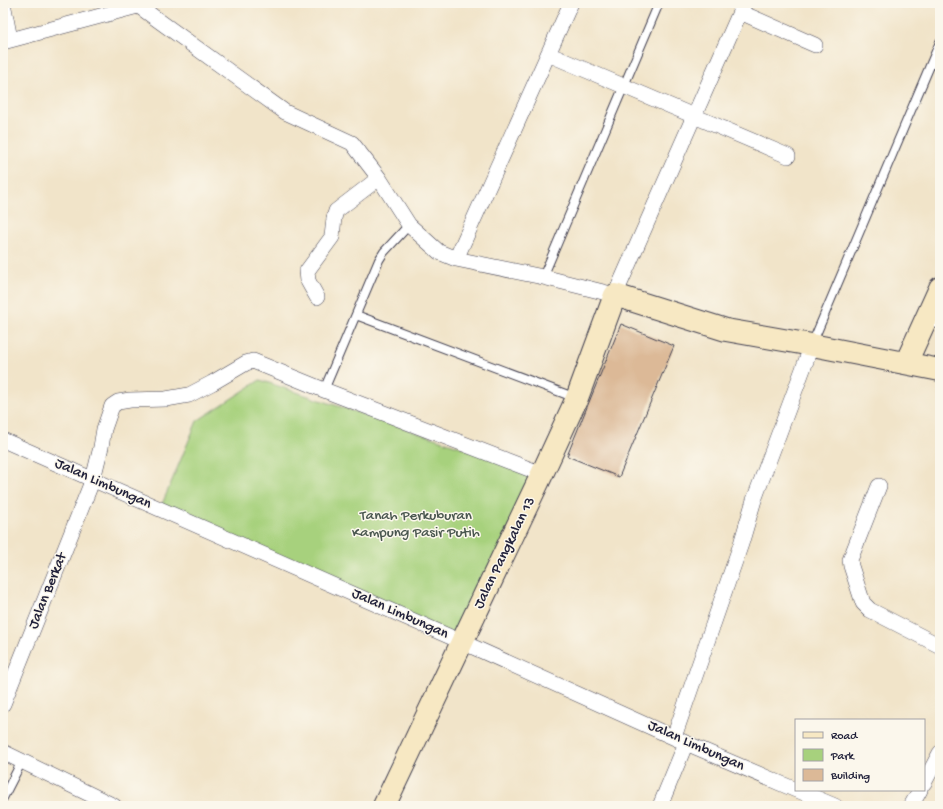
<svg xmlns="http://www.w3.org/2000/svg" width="943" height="809" font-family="'Gochi Hand',sans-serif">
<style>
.green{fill:#a7d17d;stroke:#647a5c}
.building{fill:#dcb997}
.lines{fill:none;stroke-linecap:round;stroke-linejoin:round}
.lane-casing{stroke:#413f50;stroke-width:10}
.street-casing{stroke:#413f50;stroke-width:16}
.secondary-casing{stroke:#413f50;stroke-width:24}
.lane{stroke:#fff;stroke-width:8}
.street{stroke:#fff;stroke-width:15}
.secondary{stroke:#f7e8c3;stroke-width:22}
.labels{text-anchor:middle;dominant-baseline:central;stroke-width:3;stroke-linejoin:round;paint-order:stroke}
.street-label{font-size:15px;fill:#22223b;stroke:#fbf7ec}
.park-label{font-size:15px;fill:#4a574f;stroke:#fbf7ec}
</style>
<rect width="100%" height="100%" fill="#fbf7ec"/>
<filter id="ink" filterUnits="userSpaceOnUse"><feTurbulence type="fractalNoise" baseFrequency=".025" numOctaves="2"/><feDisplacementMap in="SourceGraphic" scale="8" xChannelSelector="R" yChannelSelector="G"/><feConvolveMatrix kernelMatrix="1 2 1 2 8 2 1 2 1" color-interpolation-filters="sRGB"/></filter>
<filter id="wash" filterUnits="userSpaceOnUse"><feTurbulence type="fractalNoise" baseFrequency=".012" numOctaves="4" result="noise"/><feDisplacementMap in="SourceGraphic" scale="16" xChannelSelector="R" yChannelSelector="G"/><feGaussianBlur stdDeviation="0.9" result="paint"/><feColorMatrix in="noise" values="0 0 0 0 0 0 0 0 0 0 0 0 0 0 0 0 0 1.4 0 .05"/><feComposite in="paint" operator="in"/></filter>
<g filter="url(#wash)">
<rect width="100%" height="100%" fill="#f1e4c9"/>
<path class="green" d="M260,380L542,474L462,642L160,509L197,421Z"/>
<g id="blocks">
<path class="building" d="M621,324L674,346L619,477L567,456Z"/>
</g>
</g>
<g filter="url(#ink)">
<use href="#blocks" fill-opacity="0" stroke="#413f50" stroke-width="1"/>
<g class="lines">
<defs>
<path id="lane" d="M543,277L659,3
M356,315L576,398
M926,320L940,325
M812,344L940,42
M324,390L379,260L384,252L409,225
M3,798L22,761"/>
<path id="street" d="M3,3L10,39
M140,7L285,112L352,143L379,178L409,225L439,252L456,259L543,277L615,295L744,3
M740,12L815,45
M3,42L149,3
M548,54L788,156
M456,259L571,3
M317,297L308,281L307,271L332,237L334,218L336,211L379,178
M3,440L462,642L686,743L796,790
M879,486L850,560L851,566L863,603L870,610L940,646
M3,704L93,479L101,447L104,429L112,406L118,402L130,400L166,399L189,395L212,383L246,363L253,361L324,390L542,474
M674,737L741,544L754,500L812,345
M3,752L114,806
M924,783L940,753
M797,790L835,806
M660,806L686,743
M911,806L920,790"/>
<path id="secondary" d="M906,363L940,288
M384,806L542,474L577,398L615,295L726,330L812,345L940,370"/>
</defs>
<use href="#lane" class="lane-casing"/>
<use href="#street" class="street-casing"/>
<use href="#secondary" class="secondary-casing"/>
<use href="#lane" class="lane"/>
<use href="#street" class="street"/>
<use href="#secondary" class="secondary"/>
</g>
</g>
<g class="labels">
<g class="street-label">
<text transform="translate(103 484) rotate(24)">Jalan Limbungan</text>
<text transform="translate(505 553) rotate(-64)">Jalan Pangkalan 13</text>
<text transform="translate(48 591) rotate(-68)">Jalan Berkat</text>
<text transform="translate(400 614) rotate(24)">Jalan Limbungan</text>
<text transform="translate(696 746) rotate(24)">Jalan Limbungan</text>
</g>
<g class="park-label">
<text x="416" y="516">Tanah Perkuburan<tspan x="416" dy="17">Kampung Pasir Putih</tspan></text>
</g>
</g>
<rect width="943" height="809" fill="none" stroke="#fbf7ec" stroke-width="16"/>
<rect x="795" y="719" width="130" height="72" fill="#fbf7ec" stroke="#a4a2a5"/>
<rect x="803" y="732" width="20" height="6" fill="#f7e8c3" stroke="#a4a2a5"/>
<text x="831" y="739" font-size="12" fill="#22223b">Road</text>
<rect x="803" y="749" width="20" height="12" fill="#a7d17d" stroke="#a4a2a5"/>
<text x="831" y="759" font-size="12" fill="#22223b">Park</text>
<rect x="803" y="769" width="20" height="12" fill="#dcb997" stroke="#a4a2a5"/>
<text x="831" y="779" font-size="12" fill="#22223b">Building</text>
</svg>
